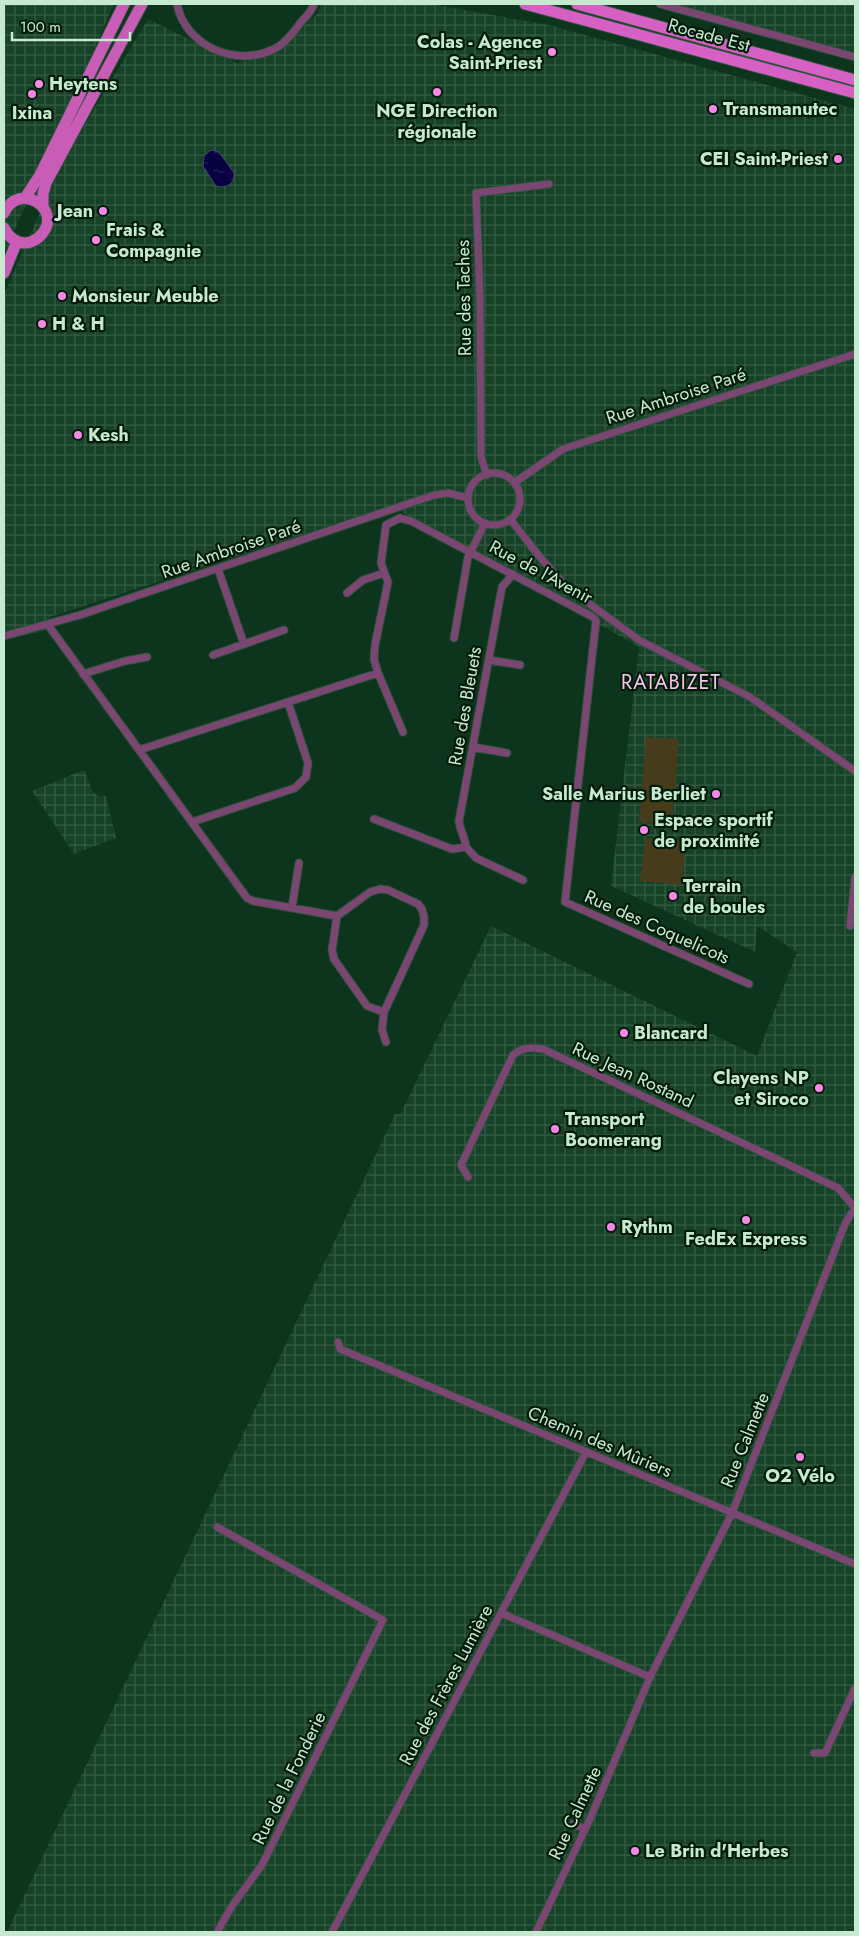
<svg xmlns="http://www.w3.org/2000/svg" width="859" height="1936" font-family="Jost,sans-serif">
<style>
.industrial{fill:url(#industrial-grid)}
.green{fill:#463c1b}
.water{fill:url(#water-ripples);stroke:#42466c}
.lines{fill:none;stroke-linecap:round;stroke-linejoin:round}
.minor-casing{stroke:#2b523a;stroke-width:9}
.primary-casing{stroke:#2b523a;stroke-width:13}
.trunk-casing{stroke:#2b523a;stroke-width:13}
.minor{stroke:#7b4772;stroke-width:7}
.primary{stroke:#c85cb6;stroke-width:11}
.trunk{stroke:#d760c4;stroke-width:11}
.poi-dot{fill:#fa87e6;stroke:#001b09;stroke-width:2}
.labels{text-anchor:middle;dominant-baseline:central;stroke-width:4.5;stroke-linejoin:round;paint-order:stroke}
.street-label{font-size:18px;fill:#c6ead0;stroke:#001b09}
.poi-label{font-size:18px;font-weight:bold;fill:#c6ead0;stroke:#001b09;text-anchor:start}
.quarter-label{font-size:20px;letter-spacing:1px;fill:#f8c3ec;stroke:#001b09}
</style>
<defs>
<pattern id="industrial-grid" width="8" height="8" patternUnits="userSpaceOnUse" patternTransform="scale(1.25)"><rect width="8" height="8" fill="#164227"/><path d="M0 4h8M4 0v8" fill="none" stroke="#365d45"/></pattern>
<pattern id="water-ripples" width="26" height="14" patternUnits="userSpaceOnUse" patternTransform="scale(1.25)"><rect width="26" height="14" fill="#090041"/><path d="M2 4q2-2 4 0t4 0M15 11q2-2 4 0t4 0" fill="none" stroke="#2b255b"/></pattern>
</defs>
<rect width="100%" height="100%" fill="#0d351d"/>
<path class="industrial" d="M4,4H114L4,254Z
M321,4H431L549,25L855,109V1932H4H7L395,1114L401,1113L491,926L757,1056L797,952L757,926L755,952L611,886L639,647L391,506L50,617L44,631L4,640V294L47,196L78,136L148,19L237,63L272,55L318,13Z
M676,4H855V54Z
M84,770L93,792L98,796H106L116,838L74,854L32,791Z"/>
<path class="green" d="M646,737L679,739L672,825L639,822Z
M645,838L686,843L682,885L640,881Z"/>
<path class="water" d="M211,150L219,152L234,173C235,184 226,189 216,186L203,166L204,156Z"/>
<g class="lines">
<defs>
<path id="minor" d="M177,4C185,46 236,68 274,49C285,44 294,32 301,22C306,17 312,11 314,4
M660,4L855,57
M468 499a26 26 0 1 1 52 0a26 26 0 1 1-52 0Z
M487,475L481,457L480,299L476,193L549,184
M514,483L563,449L855,354
M510,519L539,556L568,588L639,640L750,697L855,771
M218,569L244,644
M347,593L363,580L384,573
M48,625L247,898L253,901L337,916L332,950L334,959L367,1006L384,1012
M4,636L80,615L434,495L448,493L468,498
M454,638L468,557L485,523
M213,655L284,630
M489,660L520,665
M83,674L125,661L147,657
M403,732L378,673L374,659L375,645L388,582L381,563L386,525L400,518L411,521L593,617L596,621L565,902L749,984
M473,747L507,753
M139,750L378,673
M374,819L452,849L466,847L476,858L523,880
M192,822L295,788L306,777L308,763L288,702
M466,847C465,837 460,831 459,821L502,587L513,574
M292,907L299,863
M337,916L370,892L380,889L388,890L418,904L422,909L424,917V925L384,1012L382,1030L386,1042
M850,926L855,877
M468,1177L461,1165L513,1055C523,1047 530,1047 543,1049L838,1188L855,1208
M338,1342L340,1349L855,1564
M217,1527L383,1620L262,1865L232,1906L217,1932
M501,1613L650,1677
M814,1753H825L855,1688
M573,1824L585,1829
M332,1932L586,1452
M536,1932L590,1819L650,1677L732,1513L845,1224L850,1215L855,1210"/>
<path id="primary" d="M25,198L40,175L124,4
M43,207V194L46,183L142,4
M4,213C19,180 63,209 42,234C38,239 31,243 25,243C15,243 8,236 4,228
M4,273L17,241"/>
<path id="trunk" d="M525,4L855,93
M577,4L855,80"/>
</defs>
<use href="#minor" class="minor-casing"/>
<use href="#primary" class="primary-casing"/>
<use href="#trunk" class="trunk-casing"/>
<use href="#minor" class="minor"/>
<use href="#primary" class="primary"/>
<use href="#trunk" class="trunk"/>
</g>
<g class="poi-dot">
<circle cx="552" cy="52" r="5"/>
<circle cx="39" cy="84" r="5"/>
<circle cx="437" cy="92" r="5"/>
<circle cx="32" cy="94" r="5"/>
<circle cx="713" cy="109" r="5"/>
<circle cx="838" cy="159" r="5"/>
<circle cx="103" cy="211" r="5"/>
<circle cx="96" cy="240" r="5"/>
<circle cx="62" cy="296" r="5"/>
<circle cx="42" cy="324" r="5"/>
<circle cx="78" cy="435" r="5"/>
<circle cx="716" cy="794" r="5"/>
<circle cx="644" cy="830" r="5"/>
<circle cx="673" cy="896" r="5"/>
<circle cx="624" cy="1033" r="5"/>
<circle cx="819" cy="1088" r="5"/>
<circle cx="555" cy="1129" r="5"/>
<circle cx="746" cy="1220" r="5"/>
<circle cx="611" cy="1227" r="5"/>
<circle cx="800" cy="1457" r="5"/>
<circle cx="635" cy="1851" r="5"/>
</g>
<g class="labels">
<g class="street-label">
<text transform="translate(709 35) rotate(15)">Rocade Est</text>
<text transform="translate(464 298) rotate(-91)">Rue des Taches</text>
<text transform="translate(676 396) rotate(-18)">Rue Ambroise Paré</text>
<text transform="translate(231 549) rotate(-19)">Rue Ambroise Paré</text>
<text transform="translate(541 572) rotate(28)">Rue de l'Avenir</text>
<text transform="translate(465 706) rotate(-80)">Rue des Bleuets</text>
<text transform="translate(657 927) rotate(24)">Rue des Coquelicots</text>
<text transform="translate(633 1075) rotate(25)">Rue Jean Rostand</text>
<text transform="translate(745 1440) rotate(-68)">Rue Calmette</text>
<text transform="translate(600 1442) rotate(23)">Chemin des Mûriers</text>
<text transform="translate(446 1685) rotate(-62)">Rue des Frères Lumière</text>
<text transform="translate(289 1778) rotate(-64)">Rue de la Fonderie</text>
<text transform="translate(575 1813) rotate(-65)">Rue Calmette</text>
</g>
<g class="poi-label">
<text x="542" y="42" text-anchor="end">Colas - Agence<tspan x="542" dy="21">Saint-Priest</tspan></text>
<text x="49" y="84">Heytens</text>
<text x="723" y="109">Transmanutec</text>
<text x="437" y="111" text-anchor="middle">NGE Direction<tspan x="437" dy="21">régionale</tspan></text>
<text x="32" y="113" text-anchor="middle">Ixina</text>
<text x="828" y="159" text-anchor="end">CEI Saint-Priest</text>
<text x="93" y="211" text-anchor="end">Jean</text>
<text x="106" y="230">Frais &amp;<tspan x="106" dy="21">Compagnie</tspan></text>
<text x="72" y="296">Monsieur Meuble</text>
<text x="52" y="324">H &amp; H</text>
<text x="88" y="435">Kesh</text>
<text x="706" y="794" text-anchor="end">Salle Marius Berliet</text>
<text x="654" y="820">Espace sportif<tspan x="654" dy="21">de proximité</tspan></text>
<text x="683" y="886">Terrain<tspan x="683" dy="21">de boules</tspan></text>
<text x="634" y="1033">Blancard</text>
<text x="809" y="1078" text-anchor="end">Clayens NP<tspan x="809" dy="21">et Siroco</tspan></text>
<text x="565" y="1119">Transport<tspan x="565" dy="21">Boomerang</tspan></text>
<text x="621" y="1227">Rythm</text>
<text x="746" y="1239" text-anchor="middle">FedEx Express</text>
<text x="800" y="1476" text-anchor="middle">O2 Vélo</text>
<text x="645" y="1851">Le Brin d'Herbes</text>
</g>
<g class="quarter-label">
<text x="671" y="682">RATABIZET</text>
</g>
</g>
<rect width="859" height="1936" fill="none" stroke="#c6ead0" stroke-width="10"/>
<path d="M12 32v8h118v-8" fill="none" stroke="#c6ead0" stroke-width="2.5"/>
<text x="20" y="32" font-size="15" fill="#c6ead0" stroke="#001b09" stroke-width="4" paint-order="stroke">100 m</text>
</svg>
